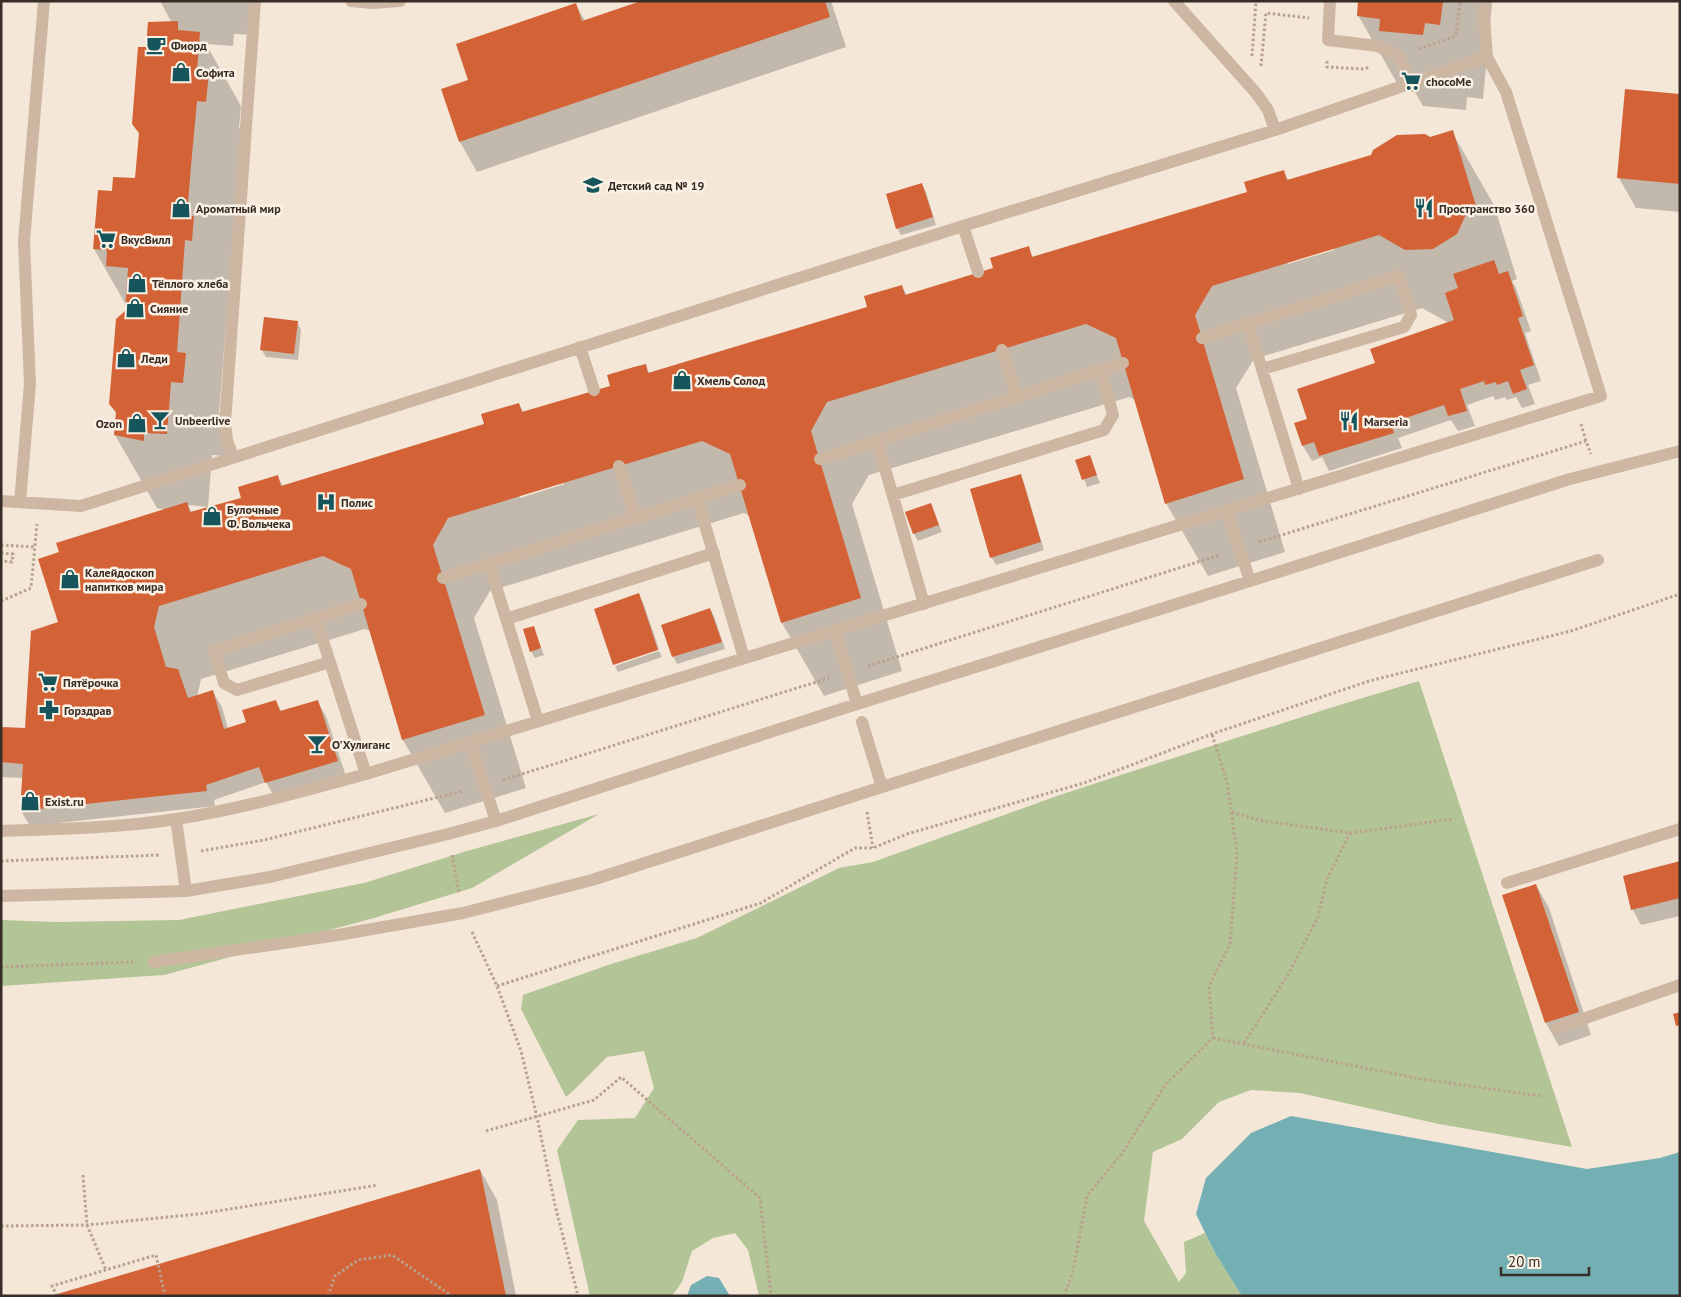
<svg xmlns="http://www.w3.org/2000/svg" width="1681" height="1297" font-family="'PT Sans',sans-serif">
<style>
.green{fill:#b3c496}
.water{fill:#74afb4}
.shadow{fill:#0003;fill-rule:evenodd}
.building{fill:#d36237}
.lines{fill:none;stroke-linecap:round;stroke-linejoin:round}
.path{stroke:#b9a18d;stroke-width:3;stroke-dasharray:2.5 2.5;stroke-linecap:butt}
.lane{stroke:#cdb7a3;stroke-width:12}
.labels{text-anchor:middle;dominant-baseline:central;stroke-width:5;stroke-linejoin:round;paint-order:stroke}
.poi-label{font-size:12px;font-weight:bold;fill:#372c26;stroke:#fbf1e4;text-anchor:start}
</style>
<rect width="100%" height="100%" fill="#f4e7d8"/>
<path class="green" d="M1419,681L1572,1147L1439,1124L1300,1093L1251,1090L1219,1102L1182,1139L1153,1152L1144,1221L1179,1282L1186,1273L1184,1242L1205,1233L1215,1253L1242,1296H759L748,1250L735,1233L713,1238L692,1251L682,1282L672,1296H590L557,1150L578,1120L635,1118L654,1088L644,1051L607,1057L575,1089L566,1097L521,1009L523,995L611,964L697,938L839,868L873,862L1057,796L1133,771L1333,707Z
M599,814L472,888L374,918L164,975L1,986V920L56,922L179,920L364,883L467,851Z"/>
<path class="water" d="M1291,1116L1587,1169L1660,1158L1680,1152V1296H1242L1215,1253L1196,1214L1206,1178L1251,1133Z
M707,1276L719,1278L730,1296H687L691,1285Z"/>
<path class="shadow" d="M160,1H260L258,35L234,34L233,46L206,44L241,106L239,127L250,146L227,313L219,413L227,427L225,456L212,455L208,507L188,505L192,513L243,498L277,476L283,486L485,425L519,404L524,413L612,386L645,365L650,374L868,308L902,287L907,295L995,269L1028,248L1033,257L1249,193L1283,171L1289,181L1452,132L1494,205L1517,279L1512,281L1516,288L1531,331L1525,333L1541,381L1528,385L1535,404L1522,408L1516,397L1507,400L1505,397L1495,400L1493,396L1467,405L1475,426L1458,431L1451,420L1398,438L1402,448L1329,471L1322,457L1312,461L1303,446L1296,424L1308,420L1377,363L1449,323L1422,308L1254,359L1236,388L1285,552L1208,576L1166,503L1136,400L1129,397L869,475L852,504L902,671L824,696L782,623L750,516L744,513L490,591L474,618L526,788L445,813L403,740L370,631L365,629L201,679L197,697L213,692L222,707L228,729L248,723L276,702L282,712L317,701L326,716L346,776L275,798L266,782L214,800L215,806L30,826L21,811L23,778L1,777V728L27,730L60,623L166,510L157,508L115,435L117,415L110,404L126,305L94,249L99,191L113,192L136,180L140,136L133,123L147,48L172,23ZM1333,248L1334,250L1288,264V262ZM564,481V484L520,498L519,495Z
M645,1H831L846,47L477,172L460,142L442,90L470,80L576,5L585,21Z
M1359,1H1491L1492,4L1483,99L1467,97L1466,110L1423,106L1415,92L1401,90L1358,15Z
M1680,95V212L1636,208L1619,178Z
M922,185L926,192L936,225L901,235L897,228Z
M297,322L301,330L298,360L266,357L261,349Z
M1089,457L1100,483L1087,487L1077,461Z
M1020,476L1024,483L1044,550L996,565L992,558L971,490Z
M931,505L942,532L918,541L914,534Z
M638,595L643,602L659,649L614,664Z
M710,609L714,616L725,649L677,664L673,656Z
M533,628L544,655L535,658L531,651Z
M659,651L662,657L618,672L615,666Z
M1680,863V916L1641,925L1633,910L1624,876Z
M1536,885L1549,908L1591,1035L1559,1046L1546,1023L1504,896Z
M480,1170L497,1200L516,1296H56Z"/>
<path class="building" d="M641,1H825L830,17L459,142L441,89L468,80L456,44L576,3L582,21Z
M1358,1H1443L1440,25L1425,23L1423,35L1379,31L1380,19L1357,16Z
M178,21V30L200,32L197,70L209,72L206,102L197,101L191,166L187,215L194,216L192,241L185,240L177,352L186,353L183,383L171,382L167,434L144,433V441L114,435L116,412L109,404L116,319L125,311L128,268L106,266L107,250L93,249L98,190L112,191L113,177L135,178L139,133L132,124L138,47H146L148,22Z
M1625,89L1680,94V184L1617,178Z
M1453,130L1476,206L1469,208L1457,234L1433,249L1405,250L1379,235L1212,286L1195,315L1244,479L1165,504L1116,338L1086,324L827,402L811,431L861,598L781,623L730,454L702,441L448,518L433,545L485,715L402,740L351,569L323,556L159,606L154,627L166,667L178,669L188,698L213,690L224,729L246,722L242,710L276,700L280,711L318,700L338,761L265,783L259,767L206,785L207,791L20,811L23,764L1,762V727L25,728L31,631L58,622L38,559L59,552L56,543L187,502L190,512L241,498L238,487L278,475L281,486L484,424L481,414L519,403L522,412L610,386L607,375L634,367L646,364L648,373L867,307L864,296L902,285L905,295L993,268L990,258L1029,246L1032,257L1247,192L1244,182L1284,170L1287,180L1371,155L1373,150L1397,135L1425,134L1430,137Z
M922,183L933,217L896,229L886,194Z
M1494,260L1499,274L1508,271L1523,316L1518,318L1534,365L1520,370L1527,389L1513,394L1508,381L1497,385L1496,382L1485,385L1484,381L1460,389L1467,411L1448,416L1444,405L1391,423L1394,433L1319,456L1314,442L1302,446L1294,423L1307,419L1297,389L1375,363L1370,349L1454,320L1445,293L1458,288L1453,274Z
M264,317L298,321L294,354L260,350Z
M1090,455L1097,475L1082,480L1075,460Z
M1021,474L1041,542L990,558L970,489Z
M931,503L939,525L913,534L905,512Z
M639,593L658,650L613,665L594,609Z
M710,608L722,642L672,657L661,625Z
M534,626L541,648L530,652L523,629Z
M1680,861V898L1631,910L1623,876Z
M1536,884L1579,1012L1545,1023L1502,895Z
M1680,1012V1025L1676,1026L1673,1014Z
M480,1169L506,1296H54V1295Z"/>
<g class="lines">
<path class="path" d="M1419,49L1456,36L1460,1
M1252,56L1256,1
M1327,61V67L1364,69L1369,67
M1261,66L1266,13L1309,18
M1581,424L1586,441
M1259,542L1586,441L1591,454
M1,545L35,547
M1,553L13,554L12,562L1,561
M1,601L31,588L37,524
M868,666L1220,555
M503,780L829,678
M867,812L873,848
M1232,812L1258,820L1350,833L1453,819
M201,851L264,840L463,791
M452,855L459,893
M1,861L160,855
M472,932L497,986L521,1051L537,1117L555,1205L578,1296
M1,967L133,962
M497,986L761,903L855,848H873L907,834L1087,782L1212,734L1369,681L1571,631L1680,594
M1213,1038L1421,1079L1540,1096
M1244,1043L1288,975L1318,917L1327,879L1350,833
M486,1131L594,1100L621,1077L760,1198L771,1296
M83,1175L87,1225L106,1270
M1,1226L87,1225L199,1214L378,1185
M57,1296L52,1286L156,1255L165,1296
M328,1296L335,1276L358,1260L392,1255L452,1296
M1064,1296L1073,1272L1087,1196L1123,1152L1165,1085L1213,1038L1209,986L1230,944L1237,854L1227,782L1212,734"/>
<path class="lane" d="M351,1L372,3L400,1
M1174,1L1256,93L1268,110L1275,130
M1330,1L1328,40L1378,46L1399,56L1409,84
M963,226L978,272
M1248,324L1299,489
M1202,338L1399,276L1411,315L1404,327L1262,369
M580,347L594,390
M1002,350L1017,397
M877,441L924,604
M233,457L227,440L225,423L255,1
M820,459L1123,363
M619,466L635,517
M893,495L1104,430L1113,415L1101,370
M697,498L744,658
M1,501L81,506L963,226L1275,130L1487,57
M20,502L30,384L24,241L44,1
M1227,511L1250,581
M489,564L538,721
M443,578L740,485
M316,619L366,774
M506,619L714,553
M835,631L857,704
M330,662L237,690L224,683L214,651L361,604
M862,722L882,787L1598,560
M470,742L496,821
M176,819L186,891
M1,831C60,829 119,828 176,819C241,809 303,791 366,774L1601,396L1506,92L1487,57L1484,17L1485,1
M1507,883L1680,829
M1,896L186,891L270,877L448,834L496,821L857,704L1250,581L1570,479L1680,451
M154,962L338,935L463,913L592,880L882,787
M1557,1028L1680,985"/>
</g>
<defs>
<symbol id="cafe-bare" viewBox="-9 -9 18 18"><path d="M-5.5-4.5H6V0H3Q3 3.5 0 3.5H-2.5Q-5.5 3.5-5.5 0ZM3-3.2v2h1.7v-2ZM-6 4.5H4V6H-6Z" fill="#17555c" stroke="#fbf1e4" stroke-width="2.5" paint-order="stroke"/></symbol>
<symbol id="shop-bare" viewBox="-9 -9 18 18"><path d="M-5-2.5h2.3a2.7 3.5 0 0 1 5.4 0H5L5.5 6h-11ZM-1.5-2.5h3a1.5 2.3 0 0 0-3 0Z" fill="#17555c" stroke="#fbf1e4" stroke-width="2.5" paint-order="stroke"/></symbol>
<symbol id="supermarket-bare" viewBox="-9 -9 18 18"><path d="M-6-5.5h2.5l.6 2H6L4.5 2H-2.5L-4.4-4H-6ZM-1.5 3.2a1.3 1.3 0 1 0 .1 0ZM3 3.2a1.3 1.3 0 1 0 .1 0Z" fill="#17555c" stroke="#fbf1e4" stroke-width="2.5" paint-order="stroke"/></symbol>
<symbol id="school-bare" viewBox="-9 -9 18 18"><path d="M0-5L7-2L0 1L-7-2ZM-4 1L0 2.5L4 1V4Q0 6-4 4Z" fill="#17555c" stroke="#fbf1e4" stroke-width="2.5" paint-order="stroke"/></symbol>
<symbol id="restaurant-bare" viewBox="-9 -9 18 18"><path d="M-5-6h1v4h1v-4h1v4h1v-4h1v5L-1.5 .5V6h-2V.5L-5-1ZM5-6V6H3V1.5H1.5Q1.5-4 5-6Z" fill="#17555c" stroke="#fbf1e4" stroke-width="2.5" paint-order="stroke"/></symbol>
<symbol id="bar-bare" viewBox="-9 -9 18 18"><path d="M-6-5H6L.8 .8V4.5H3.5V6h-7V4.5H-.8V.8Z" fill="#17555c" stroke="#fbf1e4" stroke-width="2.5" paint-order="stroke"/></symbol>
<symbol id="hospital-bare" viewBox="-9 -9 18 18"><path d="M-5-5h3v3.5h4V-5h3V5h-3V1.5h-4V5h-3Z" fill="#17555c" stroke="#fbf1e4" stroke-width="2.5" paint-order="stroke"/></symbol>
<symbol id="pharmacy-bare" viewBox="-9 -9 18 18"><path d="M-2-6h4v4h4v4h-4v4h-4v-4h-4v-4h4Z" fill="#17555c" stroke="#fbf1e4" stroke-width="2.5" paint-order="stroke"/></symbol>
</defs>
<g fill-rule="evenodd">
<use href="#cafe-bare" x="142" y="31" width="28" height="28"/>
<use href="#shop-bare" x="167" y="58" width="28" height="28"/>
<use href="#supermarket-bare" x="1397" y="67" width="28" height="28"/>
<use href="#school-bare" x="579" y="171" width="28" height="28"/>
<use href="#shop-bare" x="167" y="194" width="28" height="28"/>
<use href="#restaurant-bare" x="1410" y="194" width="28" height="28"/>
<use href="#supermarket-bare" x="92" y="225" width="28" height="28"/>
<use href="#shop-bare" x="123" y="269" width="28" height="28"/>
<use href="#shop-bare" x="121" y="294" width="28" height="28"/>
<use href="#shop-bare" x="112" y="344" width="28" height="28"/>
<use href="#shop-bare" x="668" y="366" width="28" height="28"/>
<use href="#bar-bare" x="146" y="406" width="28" height="28"/>
<use href="#restaurant-bare" x="1335" y="407" width="28" height="28"/>
<use href="#shop-bare" x="123" y="409" width="28" height="28"/>
<use href="#hospital-bare" x="312" y="488" width="28" height="28"/>
<use href="#shop-bare" x="198" y="502" width="28" height="28"/>
<use href="#shop-bare" x="56" y="565" width="28" height="28"/>
<use href="#supermarket-bare" x="34" y="668" width="28" height="28"/>
<use href="#pharmacy-bare" x="35" y="696" width="28" height="28"/>
<use href="#bar-bare" x="303" y="730" width="28" height="28"/>
<use href="#shop-bare" x="16" y="787" width="28" height="28"/>
</g>
<g class="labels">
<g class="poi-label">
<text x="171" y="45">Фиорд</text>
<text x="196" y="72">Софита</text>
<text x="1426" y="81">chocoMe</text>
<text x="608" y="185">Детский сад № 19</text>
<text x="196" y="208">Ароматный мир</text>
<text x="1439" y="208">Пространство 360</text>
<text x="121" y="239">ВкусВилл</text>
<text x="152" y="283">Тёплого хлеба</text>
<text x="150" y="308">Сияние</text>
<text x="141" y="358">Леди</text>
<text x="697" y="380">Хмель Солод</text>
<text x="175" y="420">Unbeerlive</text>
<text x="1364" y="421">Marseria</text>
<text x="122" y="423" text-anchor="end">Ozon</text>
<text x="341" y="502">Полис</text>
<text x="227" y="509">Булочные<tspan x="227" dy="14">Ф. Вольчека</tspan></text>
<text x="85" y="572">Калейдоскоп<tspan x="85" dy="14">напитков мира</tspan></text>
<text x="63" y="682">Пятёрочка</text>
<text x="64" y="710">Горздрав</text>
<text x="332" y="744">О'Хулиганс</text>
<text x="45" y="801">Exist.ru</text>
</g>
</g>
<rect width="1681" height="1297" fill="none" stroke="#372c26" stroke-width="5"/>
<path d="M1501 1267v8h88v-8" fill="none" stroke="#372c26" stroke-width="2.5"/>
<text x="1508" y="1267" font-size="15" fill="#372c26" stroke="#fbf1e4" stroke-width="4" paint-order="stroke">20 m</text>
</svg>
